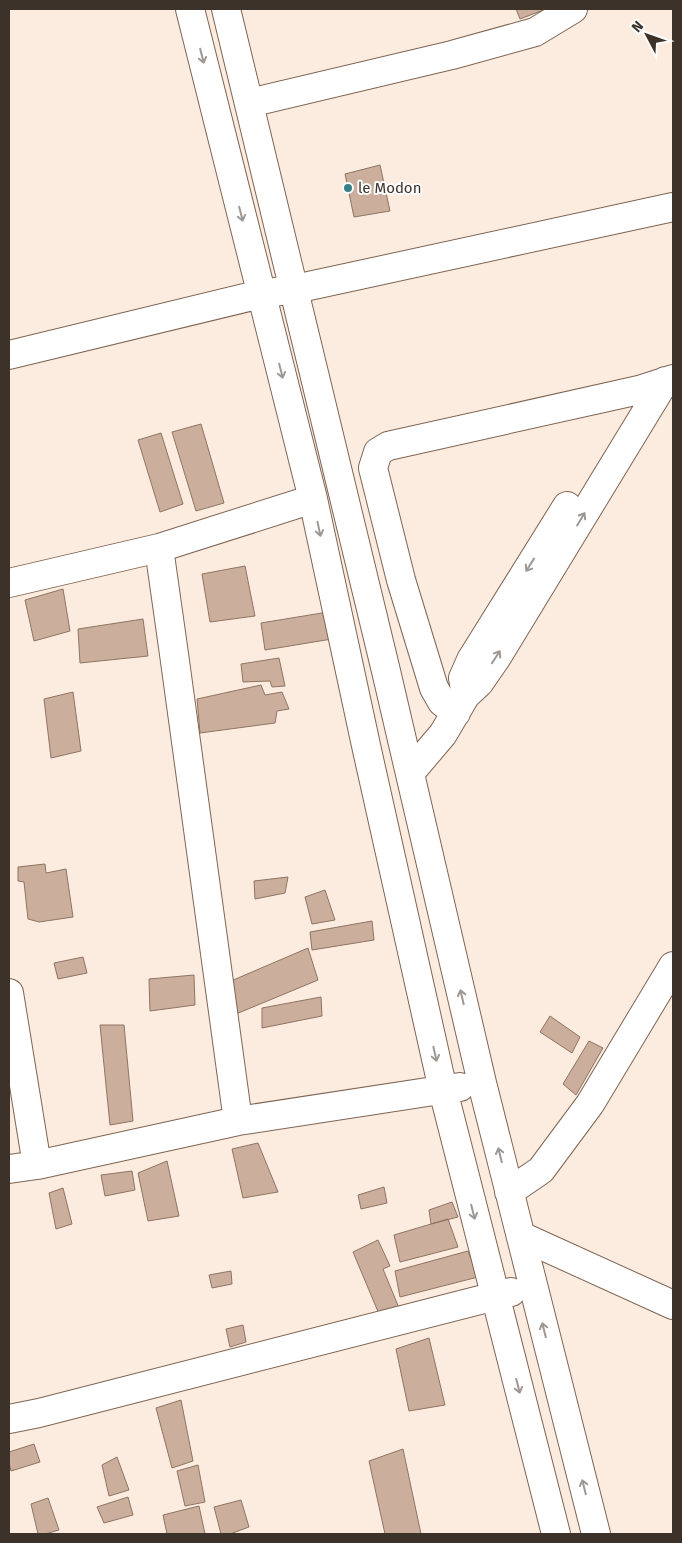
<svg xmlns="http://www.w3.org/2000/svg" width="682" height="1543" font-family="'Fira Sans',sans-serif">
<style>
.building{fill:#cbaf9c;stroke:#8e7462}
.lines{fill:none;stroke-linecap:round;stroke-linejoin:round}
.minor-casing{stroke:#7e6553;stroke-width:30}
.minor{stroke:#fff;stroke-width:28}
.oneway{stroke:#9e9894}
.poi-dot{fill:#387f89;stroke:#fcfcfc;stroke-width:2}
.labels{text-anchor:middle;dominant-baseline:central;stroke-width:4;stroke-linejoin:round;paint-order:stroke}
.poi-label{font-size:15px;fill:#3d322a;stroke:#fcfcfc;text-anchor:start}
</style>
<rect width="100%" height="100%" fill="#fcebdf"/>
<path class="building" d="M516,9H546L520,19Z
M380,165L390,211L354,217L345,174Z
M201,424L224,503L196,511L172,432Z
M161,433L183,504L160,512L138,440Z
M245,566L255,616L210,622L202,574Z
M63,589L70,631L34,641L25,600Z
M328,612L332,639L265,650L261,623Z
M143,619L148,656L80,663L78,629Z
M279,658L285,686L272,687L270,681L243,682L241,664Z
M261,685L265,695L282,692L289,709L277,711L275,723L200,733L197,699Z
M73,692L81,751L51,758L44,699Z
M45,864L46,873L66,869L73,917L39,922L28,919L24,882L18,881V867Z
M288,877L285,893L255,899L254,881Z
M325,890L335,920L312,924L305,897Z
M372,921L374,940L312,950L310,932Z
M308,948L318,980L236,1014L231,981Z
M83,957L87,973L58,979L54,963Z
M194,975L195,1005L150,1011L149,979Z
M321,997L322,1016L262,1028V1008Z
M550,1016L580,1037L572,1053L540,1032Z
M100,1025H124L133,1121L110,1125Z
M589,1041L603,1048L576,1095L563,1084Z
M258,1143L278,1192L243,1198L232,1149Z
M167,1161L179,1216L148,1221L138,1173Z
M132,1171L135,1190L105,1196L101,1175Z
M384,1187L387,1203L361,1209L358,1195Z
M63,1188L72,1224L56,1229L49,1193Z
M452,1202L458,1217L431,1224L429,1210Z
M448,1219L458,1247L400,1262L394,1235Z
M378,1240L390,1266L383,1269L399,1308L379,1314L353,1252Z
M468,1251L478,1277L400,1297L395,1271Z
M231,1271L232,1284L212,1288L209,1275Z
M243,1325L246,1342L230,1347L226,1329Z
M429,1338L445,1405L409,1411L396,1349Z
M181,1400L193,1461L172,1468L156,1408Z
M34,1444L40,1462L11,1471L9,1463V1452Z
M403,1449L421,1534H385L369,1461Z
M117,1457L129,1490L109,1496L102,1465Z
M198,1465L205,1502L185,1506L177,1471Z
M128,1497L133,1515L104,1523L97,1507Z
M48,1498L59,1530L45,1534H38L31,1504Z
M241,1500L249,1527L230,1534H221L214,1507Z
M199,1506L205,1534H167L163,1515Z"/>
<g class="lines">
<defs>
<path id="minor" d="M190,9L313,499L367,750L443,1090L556,1534
M226,9L386,671L482,1083L596,1534
M249,103L452,55L535,32L573,9
M9,355L261,294L295,289L673,207
M9,583L159,548
M466,695L463,678L471,660L567,506
M456,713L442,702L434,688L401,580L373,468L378,452L388,446L639,390L673,379
M410,773L443,734L466,695L479,683L497,657L665,381
M9,993L37,1165
M238,1121L174,654L159,548L313,499
M9,1169L37,1165L238,1121L460,1087
M509,1192L541,1170L590,1104L673,966
M521,1236L673,1305
M9,1419L39,1413L511,1292"/>
</defs>
<use href="#minor" class="minor-casing"/>
<use href="#minor" class="minor"/>
</g>
<defs><path id="oneway-shaft" d="M-6 0H5M1.5-3L5.5 0L1.5 3" fill="none" stroke-width="1.6" stroke-linecap="round" stroke-linejoin="round" transform="scale(1.25)"/></defs>
<g class="oneway">
<use href="#oneway-shaft" transform="translate(202 56) rotate(76)"/>
<use href="#oneway-shaft" transform="translate(241 214) rotate(76)"/>
<use href="#oneway-shaft" transform="translate(281 371) rotate(76)"/>
<use href="#oneway-shaft" transform="translate(581 519) rotate(-59)"/>
<use href="#oneway-shaft" transform="translate(319 529) rotate(78)"/>
<use href="#oneway-shaft" transform="translate(530 565) rotate(122)"/>
<use href="#oneway-shaft" transform="translate(496 657) rotate(-57)"/>
<use href="#oneway-shaft" transform="translate(462 997) rotate(-103)"/>
<use href="#oneway-shaft" transform="translate(435 1054) rotate(77)"/>
<use href="#oneway-shaft" transform="translate(500 1155) rotate(-104)"/>
<use href="#oneway-shaft" transform="translate(473 1212) rotate(76)"/>
<use href="#oneway-shaft" transform="translate(544 1330) rotate(-104)"/>
<use href="#oneway-shaft" transform="translate(518 1386) rotate(76)"/>
<use href="#oneway-shaft" transform="translate(584 1487) rotate(-104)"/>
</g>
<circle class="poi-dot" cx="348" cy="188" r="5"/>
<g class="labels">
<g class="poi-label">
<text x="358" y="188">le Modon</text>
</g>
</g>
<rect width="682" height="1543" fill="none" stroke="#3d322a" stroke-width="20"/>
<g transform="translate(647 35) rotate(311)" stroke="#fcfcfc" stroke-width="4" paint-order="stroke">
<path d="M0-4L9 19L0 12L-9 19Z" fill="#3d322a"/>
<text y="-8" font-size="14" font-weight="bold" text-anchor="middle" fill="#3d322a">N</text>
</g>
</svg>
